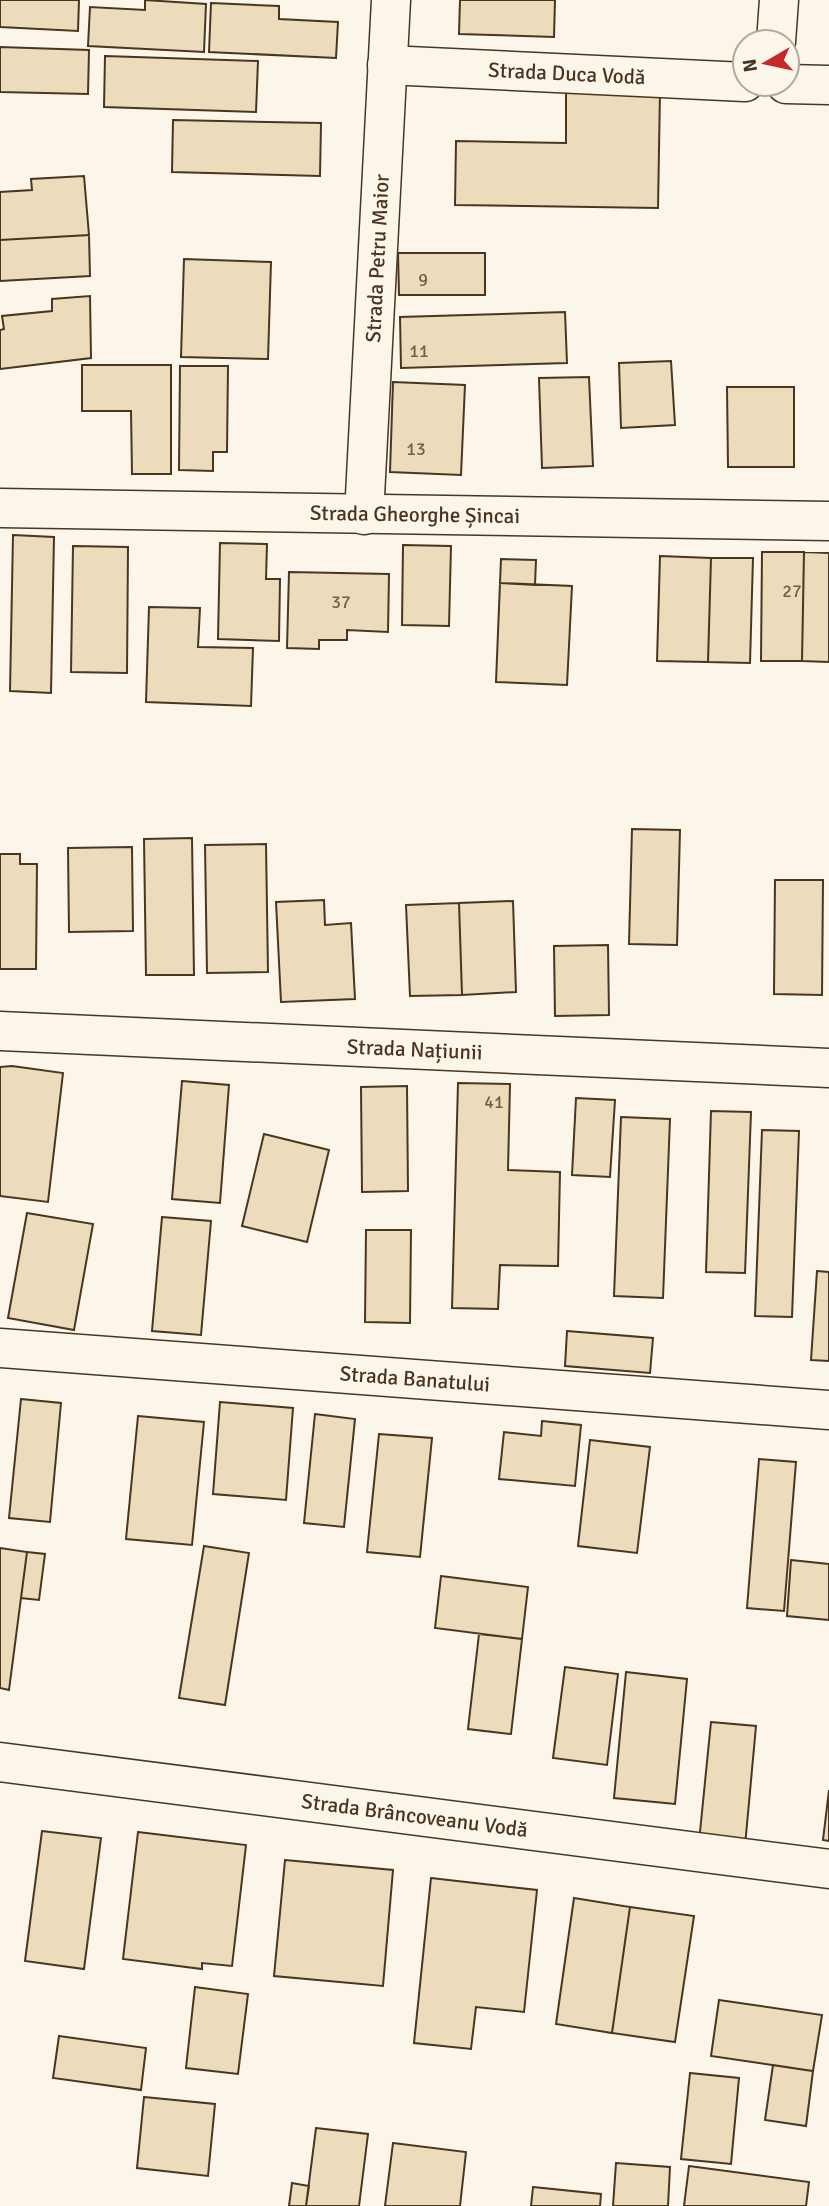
<svg xmlns="http://www.w3.org/2000/svg" width="829" height="2206" font-family="Signika,sans-serif">
<style>
.building{fill:#ecdcbc;stroke:#4a3520;stroke-width:2}
.lines{fill:none;stroke-linecap:round;stroke-linejoin:round}
.minor-casing{stroke:#4a3520;stroke-width:41}
.minor{stroke:#fbf6e9;stroke-width:38}
.labels{text-anchor:middle;dominant-baseline:central;stroke-width:5;stroke-linejoin:round;paint-order:stroke}
.number-label{font-size:18px;fill:#725f47}
.street-label{font-size:21px;fill:#4a3520;stroke:#fbf6e9}
</style>
<rect width="100%" height="100%" fill="#fbf6e9"/>
<path class="building" d="M0,0H79L78,31L0,27Z
M145,0L206,4L204,52L88,46L90,7L145,10Z
M460,0H555L554,37L459,34Z
M211,3L279,6V19L338,22L336,58L209,52Z
M0,47L89,50L88,94L0,92Z
M105,56L258,61L256,112L104,107Z
M566,90L660,92L658,208L455,205L456,141L566,143Z
M173,120L321,123L320,176L172,172Z
M84,176L89,235L0,240V192L32,190L31,179Z
M89,235L90,276L0,281V240Z
M398,253H485V295H399Z
M184,259L271,262L268,359L181,357Z
M90,296L91,358L0,369V330L4,329L2,316L52,311V299Z
M565,312L567,363L401,368L400,317Z
M671,361L675,425L621,428L619,363Z
M82,365H171V474H132L131,411H82Z
M180,366H228L227,452H213V471L179,470Z
M589,377L593,466L542,468L539,378Z
M393,382L465,385L461,475L390,472Z
M727,387H794V467H728Z
M13,535L54,537L51,693L10,691Z
M220,543L267,544L266,579H280L279,641L218,639Z
M403,545L451,546L449,626L402,625Z
M73,546L128,547L127,673L71,672Z
M762,552H804L802,661H761Z
M804,552L829,553V662L802,661Z
M660,556L711,558L708,662L657,661Z
M711,558H753L750,663L708,662Z
M501,559L536,560L535,585L500,583Z
M289,572L389,574L388,632L347,630V640H319V649L287,648Z
M500,583L572,586L567,685L496,682Z
M149,607L200,608L198,647L253,648L251,706L146,702Z
M632,829L680,830L677,945L629,944Z
M192,838L194,975H146L144,839Z
M266,844L268,972L207,973L205,845Z
M132,847L133,931L69,932L68,848Z
M0,854H20V864H37L36,969H0Z
M775,880H823L822,995L774,994Z
M324,900L325,925L351,923L355,999L281,1002L276,902Z
M513,901L516,992L462,995L459,903Z
M459,903L462,995L410,996L406,905Z
M608,945L609,1015L555,1016L554,946Z
M12,1066L63,1073L48,1202L0,1196V1067Z
M182,1081L229,1085L220,1203L172,1199Z
M458,1083L510,1084L508,1170L560,1172L558,1266L500,1265L498,1309L452,1308Z
M407,1086L408,1191L362,1192L361,1087Z
M576,1098L615,1100L610,1177L572,1175Z
M711,1111L751,1112L745,1273L706,1272Z
M621,1117L670,1119L663,1298L614,1296Z
M762,1130L799,1131L792,1317L755,1316Z
M264,1134L329,1150L307,1242L242,1226Z
M27,1213L93,1224L74,1330L8,1318Z
M162,1217L211,1221L201,1335L152,1331Z
M366,1230H411L410,1323L365,1322Z
M817,1271L829,1272V1361L811,1360Z
M567,1331L653,1338L650,1373L565,1366Z
M21,1399L61,1403L50,1522L9,1518Z
M220,1402L293,1408L286,1500L213,1494Z
M315,1414L355,1419L344,1527L304,1523Z
M138,1416L204,1422L192,1545L126,1539Z
M542,1421L581,1425L575,1486L499,1479L504,1432L541,1436Z
M379,1434L432,1438L420,1557L367,1552Z
M590,1440L650,1447L637,1553L578,1546Z
M759,1459L796,1462L784,1611L747,1608Z
M204,1546L249,1553L225,1705L179,1698Z
M0,1548L27,1552L9,1690L0,1688Z
M27,1552L45,1554L39,1600L21,1598Z
M791,1560L829,1564V1620L787,1616Z
M441,1576L528,1587L522,1639L435,1628Z
M479,1634L522,1639L511,1734L468,1729Z
M565,1667L618,1674L607,1765L553,1758Z
M626,1672L687,1679L675,1804L614,1798Z
M711,1722L756,1726L745,1846L699,1842Z
M829,1790V1841L823,1840Z
M42,1831L101,1838L84,1969L25,1961Z
M138,1832L246,1845L232,1966L202,1963V1969L123,1959Z
M285,1860L393,1870L383,1986L274,1976Z
M431,1878L537,1890L524,2012L476,2007L471,2049L414,2043Z
M574,1898L630,1907L612,2033L556,2024Z
M630,1907L694,1916L675,2042L612,2033Z
M195,1987L248,1994L238,2074L186,2068Z
M719,2000L822,2015L813,2071L711,2056Z
M59,2036L146,2048L141,2090L53,2078Z
M773,2065L813,2071L806,2126L765,2120Z
M690,2073L739,2078L731,2164L681,2159Z
M144,2097L215,2104L208,2176L137,2168Z
M316,2128L368,2134L359,2206H306Z
M393,2143L466,2152L460,2206H385Z
M616,2163L670,2167L668,2206H613Z
M689,2166L809,2182L806,2206H684Z
M292,2183L309,2186L306,2206H289Z
M533,2187L601,2194L600,2206H531Z"/>
<g class="lines">
<defs>
<g id="minor">
<path d="M776,42L779,0"/>
<path id="s1" d="M387,65L745,82"/>
<path d="M786,84L829,85"/>
<path id="s2" d="M0,508L829,521"/>
<path id="s3" d="M364,515L391,0"/>
<path id="s4" d="M0,1031L829,1068"/>
<path id="s5" d="M0,1348L829,1410"/>
<path id="s6" d="M0,1762L829,1869"/>
</g>
</defs>
<use href="#minor" class="minor-casing"/>
<use href="#minor" class="minor"/>
</g>
<g class="labels">
<g class="number-label">
<text x="423" y="280">9</text>
<text x="419" y="351">11</text>
<text x="416" y="449">13</text>
<text x="792" y="591">27</text>
<text x="341" y="602">37</text>
<text x="494" y="1102">41</text>
</g>
<g class="street-label">
<text stroke="none"><textPath href="#s1" startOffset="180">Strada Duca Vodă</textPath></text>
<text stroke="none"><textPath href="#s3" startOffset="257">Strada Petru Maior</textPath></text>
<text stroke="none"><textPath href="#s2" startOffset="415">Strada Gheorghe Șincai</textPath></text>
<text stroke="none"><textPath href="#s4" startOffset="415">Strada Națiunii</textPath></text>
<text stroke="none"><textPath href="#s5" startOffset="416">Strada Banatului</textPath></text>
<text stroke="none"><textPath href="#s6" startOffset="418">Strada Brâncoveanu Vodă</textPath></text>
</g>
</g>
<g transform="translate(766 63) rotate(261)"><circle r="33" fill="#fbf6e9" stroke="#b4a999" stroke-width="2"/>
<path d="M0-5L12 26L0 18L-12 26Z" fill="#c62828"/>
<text y="-10" font-size="19" font-weight="bold" text-anchor="middle" fill="#4a3520">N</text>
</g>
</svg>
